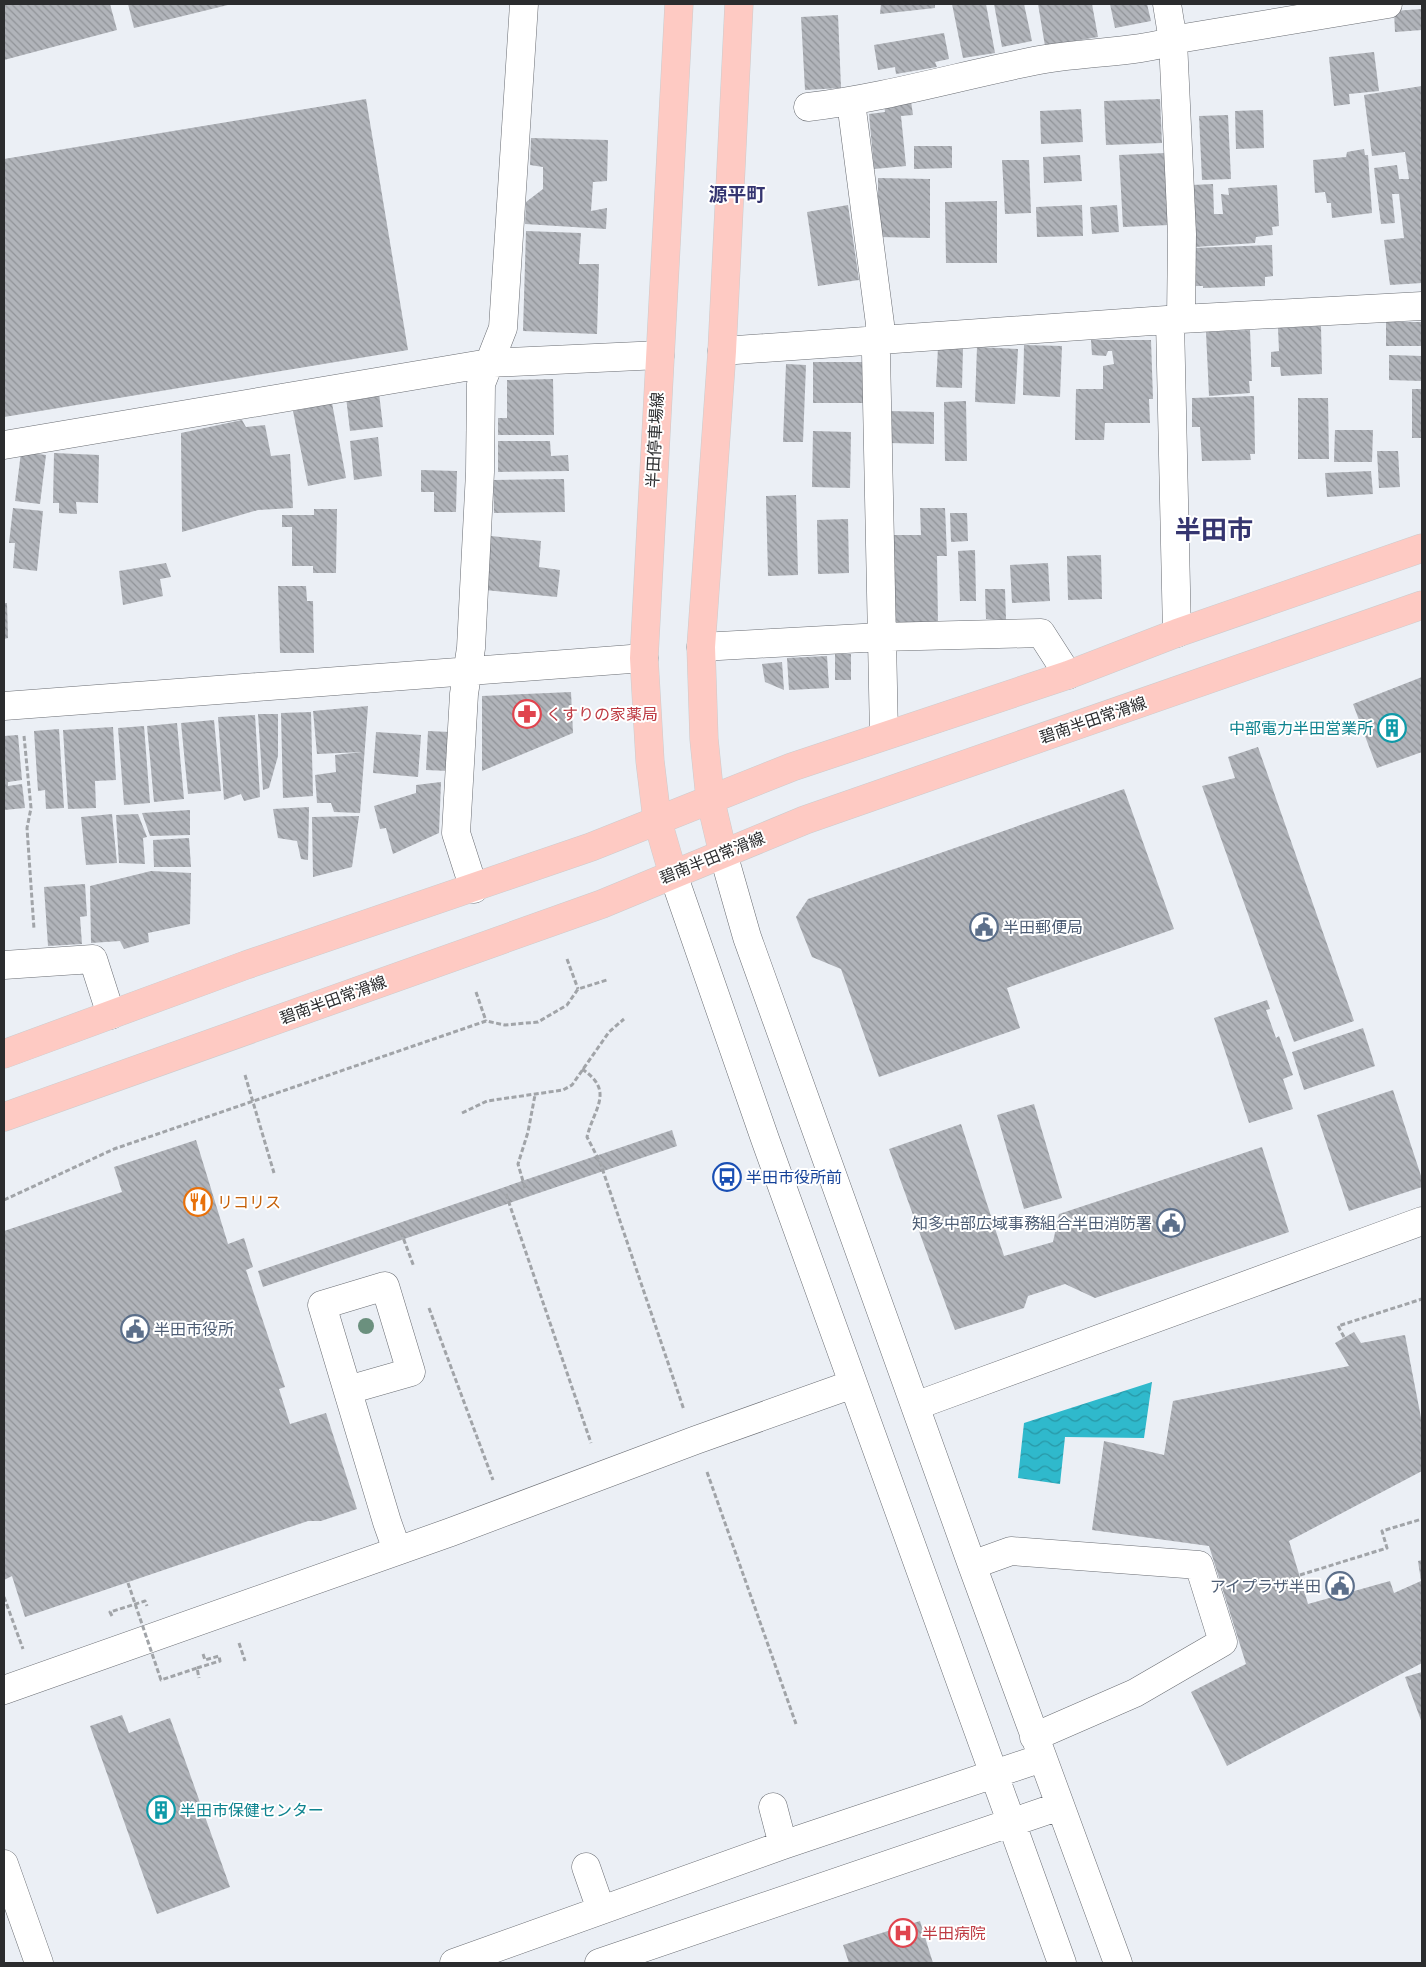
<svg xmlns="http://www.w3.org/2000/svg" width="1426" height="1967" font-family="'Fira Sans Condensed','Noto Sans JP',sans-serif">
<style>
.water{fill:url(#water-waves)}
.building{fill:url(#building-back-hatch)}
.lines{fill:none;stroke-linecap:round;stroke-linejoin:round}
.minor-casing{stroke:#6a6d73;stroke-width:29}
.major-casing{stroke:#cccccd;stroke-width:29}
.path{stroke:#a1a4a8;stroke-width:3;stroke-dasharray:5 2.5;stroke-linecap:butt}
.minor{stroke:#fff;stroke-width:28}
.major{stroke:#fecac3;stroke-width:28}
.path-bridge{stroke:#a1a4a8;stroke-width:3;stroke-dasharray:5 2.5;stroke-linecap:butt}
.tree{fill:#6b907e}
.labels{text-anchor:middle;dominant-baseline:central;stroke-width:4;stroke-linejoin:round;paint-order:stroke}
.street-label{font-size:16px;fill:#2b2c2e;stroke:#fff}
.health-label{font-size:16px;fill:#be3a42;stroke:#fff;text-anchor:start}
.culture-label{font-size:16px;fill:#0d838f;stroke:#fff;text-anchor:end}
.service-label{font-size:16px;fill:#4e5e75;stroke:#fff;text-anchor:start}
.transit-label{font-size:16px;fill:#164399;stroke:#fff;text-anchor:start}
.food-label{font-size:16px;fill:#c56008;stroke:#fff;text-anchor:start}
.quarter-label{font-size:19px;font-weight:bold;fill:#353570;stroke:#fff}
.town-label{font-size:26px;font-weight:bold;fill:#353570;stroke:#fff}
</style>
<defs>
<pattern id="water-waves" width="16" height="10" patternUnits="userSpaceOnUse" patternTransform="scale(1.25)"><rect width="16" height="10" fill="#2fb9cc"/><path d="M0 5q4-4 8 0t8 0" fill="none" stroke="#2897a6"/></pattern>
<pattern id="building-back-hatch" width="6" height="6" patternUnits="userSpaceOnUse" patternTransform="scale(1.25)"><rect width="6" height="6" fill="#b1b4ba"/><path d="M-1 5l2 2M0 0l6 6M5-1l2 2" fill="none" stroke="#909398"/></pattern>
</defs>
<rect width="100%" height="100%" fill="#ebeff5"/>
<path class="water" d="M1152,1382L1144,1438L1065,1437L1060,1484L1018,1478L1024,1423Z"/>
<path class="building" d="M4,4H110L117,30L4,60Z
M128,4H232L134,28Z
M881,4H935V8L880,14Z
M952,4H986L995,53L963,58Z
M994,4H1024L1032,41L1002,47Z
M1038,4H1092L1098,37L1045,46Z
M1110,4H1147L1151,21L1115,28Z
M1422,9V30L1395,32L1394,11Z
M838,15L841,88L805,90L801,17Z
M944,33L949,59L935,62L937,67L896,74L895,67L878,70L874,45Z
M1374,52L1379,91L1349,94L1350,104L1334,106L1329,57Z
M1422,86V283L1390,285L1384,240L1404,238L1399,194H1392L1395,223L1381,224L1374,168L1397,165L1399,179H1409L1405,152L1372,156L1364,95Z
M366,99L408,350L4,417V159Z
M1160,99L1162,143L1106,145L1104,101Z
M911,101L913,115L901,116L906,166L874,169L869,114L885,112L884,104Z
M1081,109L1083,142L1041,144L1040,111Z
M1263,110L1264,148L1236,149L1235,111Z
M1228,115L1231,179L1202,180L1199,116Z
M531,138L608,140L607,181L593,182L591,211L607,208L606,229L525,224L526,202L543,189V167L530,165Z
M914,146H952V168L914,169Z
M1364,149L1365,155H1368L1372,213L1332,218L1331,203H1327L1325,192L1315,193L1313,160L1346,157L1347,152Z
M1165,153L1169,225L1123,227L1119,155Z
M1080,155L1082,181L1044,183L1043,157Z
M1002,160H1029L1031,213L1005,214Z
M878,178L930,179V238L878,237Z
M1213,184L1214,214H1223L1221,194L1229,195L1228,188L1277,185L1279,226L1272,227L1273,235L1256,237L1255,243L1195,247L1192,185Z
M997,201V263H946L945,202Z
M848,205L859,280L818,286L807,212Z
M1082,205L1083,236L1037,237L1036,207Z
M1117,205L1119,232L1092,234L1090,207Z
M526,231L581,233L579,264H599L597,334L523,331Z
M1272,245L1273,276L1265,277V286L1203,288V286H1194L1193,248Z
M1386,322H1422V346H1386Z
M1321,326L1322,374L1281,376L1280,367H1271V352L1279,351L1278,328Z
M1250,330L1252,381H1249L1250,393L1209,396L1206,332Z
M1091,340H1151L1153,399H1149L1150,423H1105L1104,440H1075L1076,389H1103V366L1114,364L1112,351H1108L1106,356L1092,355Z
M1024,345L1062,346L1060,397L1023,395Z
M938,347L963,348L962,388L936,387Z
M977,347L1018,349L1015,404L975,402Z
M1389,355L1422,356V381L1389,380Z
M813,362H864V403H813Z
M786,364L806,365L803,442H783Z
M553,379L554,435H498V418H507V380Z
M1412,389H1422V438H1412Z
M379,393L383,427L350,431L346,397Z
M1254,396L1255,454H1250L1251,460L1202,461L1200,427H1192V398Z
M1298,398H1328L1329,459H1298Z
M966,401L967,461H945L944,402Z
M332,403L346,478L308,486L293,411Z
M888,411L934,412V444L888,443Z
M242,420L246,427L265,425L271,456L290,454L293,508L258,510L182,532L181,433Z
M1335,430H1373L1372,462H1334Z
M813,431L851,432L850,488L812,487Z
M378,437L382,476L354,480L350,441Z
M498,441H550L551,456L568,455L569,471L498,472Z
M1377,451H1398L1400,487L1379,488Z
M21,452L46,455L40,504L15,501Z
M54,453L99,455L98,503L76,502L77,514L59,513V503H53Z
M421,470L457,471L456,512H434V492H421Z
M1371,471L1373,494L1327,497L1325,473Z
M564,479L565,512L494,513L493,480Z
M796,495L798,575L768,576L766,496Z
M13,508L43,511L37,571L13,568L15,543H9Z
M920,508H945L947,556H937L938,625H891L890,535H921Z
M314,509H337L336,573H313V566H292V527H282V515H314Z
M950,513H967L968,541L951,542Z
M848,519L849,573L818,574L817,520Z
M491,536L541,541L539,567L560,570L557,597L485,590Z
M975,550L976,601H960L958,551Z
M1101,555L1102,599L1068,600L1067,556Z
M166,563L171,577L160,579L163,596L123,605L119,571Z
M1048,563L1050,601L1012,603L1010,565Z
M278,586H306L307,601H313L314,653H280Z
M985,589H1005L1006,620L986,619Z
M4,603H7L8,638L4,639Z
M835,654H851V680H835Z
M827,656L829,688L789,690L787,658Z
M782,662L784,690L765,682L762,664Z
M1422,677V752L1377,768L1353,704Z
M571,692L573,733L482,771V696Z
M368,706L360,813L334,812L331,803H317L315,775L336,772L335,755L362,752L317,754L313,711Z
M311,712L313,796L283,798L281,713Z
M258,714H278V756L269,788L263,790Z
M255,715L260,797L244,801L241,794L224,800L218,717Z
M214,720L221,791L188,794L181,723Z
M177,723L184,799L154,802L147,726Z
M144,726L150,803L124,805L118,728Z
M113,727L116,780L95,781L96,808L68,809L63,730Z
M59,729L64,808L46,809L45,790L38,791L34,731Z
M428,731L450,732L449,771L426,770Z
M376,732L421,735L418,777L373,773Z
M18,735L22,780L8,782V786L22,784L25,808L4,810V736Z
M1258,747L1354,1021L1294,1042L1202,786L1235,778L1228,757Z
M441,782L439,833L393,854L386,828L380,829L374,806L416,793V785Z
M1124,789L1174,929L1007,988L1020,1028L879,1077L841,969L812,957L796,917L808,899Z
M309,807L308,860L301,859L297,841L278,838L273,809Z
M190,810V835L150,836L142,813Z
M112,814L117,863L86,865L81,817Z
M138,814L147,837L143,838L145,864L119,863L116,815Z
M359,816L352,867L313,877L312,817Z
M189,838L191,867H154L153,840Z
M151,871L191,873L190,924L148,933L149,942L124,949L120,941L91,943L90,886Z
M85,884L87,916L80,917L82,944L48,946L44,887Z
M1267,1000L1270,1009L1266,1010L1276,1038L1279,1036L1293,1075L1283,1079L1293,1109L1249,1123L1214,1018Z
M1363,1028L1375,1066L1304,1090L1292,1052Z
M1393,1090L1422,1179V1187L1349,1211L1317,1115Z
M1034,1104L1062,1198L1024,1209L997,1115Z
M961,1124L1004,1256L1053,1242L1059,1214L1262,1147L1289,1232L1095,1298L1065,1284L1028,1296L1024,1308L955,1330L889,1149Z
M672,1130L677,1146L263,1287L258,1271Z
M196,1140L228,1244L244,1238L253,1267L246,1270L285,1387L279,1389L290,1424L326,1413L357,1509L321,1521H308L25,1617L12,1576L4,1580V1231L122,1192L114,1167Z
M1354,1332L1361,1343L1405,1335L1422,1423V1471L1289,1541L1308,1604L1390,1581L1394,1593L1421,1581L1418,1561L1422,1560V1663L1227,1766L1191,1692L1246,1664L1209,1546L1092,1530L1104,1441L1164,1455L1173,1401L1349,1366L1335,1343Z
M1422,1672V1723L1405,1677Z
M122,1715L129,1733L170,1718L230,1887L157,1914L90,1726Z
M920,1921L933,1963H849L843,1945Z"/>
<g class="lines">
<defs>
<path id="minor" d="M1167,4L1173,41L1182,234L1181,319
M851,102L880,324L876,353L884,735
M808,107C884,98 959,76 1034,61C1083,51 1136,54 1184,38L1388,4
M1170,321L1177,633
M722,351L1181,319L1422,306
M4,445L489,363L660,355
M701,647L881,637L1041,633L1068,675
M4,706L644,658
M723,853L747,937L972,1565L1118,1963
M673,874L765,1139L1062,1963
M474,889L456,833L464,694L471,648L480,472L481,384L503,328L524,4
M4,965L93,959L111,1015
M348,1390L411,1372L385,1286L322,1305L387,1522L397,1550
M915,1406L1422,1221
M972,1565L1011,1551L1199,1565L1223,1642L1135,1693L1034,1737
M4,1690L451,1532L696,1440L853,1384
M773,1807L783,1845
M4,1864L39,1963
M586,1867L601,1910
M454,1963L783,1845L1042,1758
M599,1963L1060,1806"/>
<path id="major" d="M723,853L710,798L704,739L701,647L722,351L739,4
M673,874L657,819L650,761L644,658L679,4
M4,1054L246,965L591,847L792,767L1068,675L1177,633L1422,548
M4,1117L602,904L805,820L1422,605"/>
</defs>
<use href="#minor" class="minor-casing"/>
<use href="#major" class="major-casing"/>
<path class="path" d="M24,736L31,808L27,828L34,929
M567,959L578,989
M476,992L486,1021
M582,1069C615,1091 594,1108 587,1137L600,1162L684,1410
M245,1075L274,1173
M462,1113L487,1101L563,1090L572,1085L609,1032L624,1019
M525,1188L518,1164L528,1132L535,1095
M506,1194L591,1443
M4,1200L114,1149L486,1021L505,1025L538,1022L567,1005L578,989L607,980
M401,1232L414,1267
M429,1308L493,1480
M1344,1337L1338,1326L1422,1299
M707,1472L796,1724
M1300,1575L1387,1548L1382,1531L1422,1519
M4,1597L23,1649
M112,1616L110,1612L145,1601L147,1606
M239,1643L245,1661
M197,1668L220,1661L219,1656L205,1660L203,1654"/>
<use href="#minor" class="minor"/>
<use href="#major" class="major"/>
<path class="path-bridge" d="M128,1583L161,1680L197,1668L199,1678"/>
</g>
<circle class="tree" cx="366" cy="1326" r="8"/>
<defs>
<symbol id="pharmacy-ring" viewBox="-11 -11 22 22"><circle r="9.5" fill="#fff" stroke="#e0444e" stroke-width="1.5"/><path d="M-2-6h4v4h4v4h-4v4h-4v-4h-4v-4h4Z" fill="#e0444e"/></symbol>
<symbol id="building-ring" viewBox="-11 -11 22 22"><circle r="9.5" fill="#fff" stroke="#0f9aa8" stroke-width="1.5"/><path d="M-4-6H4V6H1V3H-1V6H-4ZM-2.5-4.3h1.7v1.8h-1.7ZM.8-4.3h1.7v1.8H.8ZM-2.5-1h1.7V.8h-1.7ZM.8-1h1.7V.8H.8Z" fill="#0f9aa8"/></symbol>
<symbol id="civic-ring" viewBox="-11 -11 22 22"><circle r="9.5" fill="#fff" stroke="#5c6f8a" stroke-width="1.5"/><path d="M-.6-6.5H3V-4.5H.6V-3L4-1V1h2V6H-6V1h2V-1L-.6-3ZM-1.2 2.5V6h2.4V2.5Z" fill="#5c6f8a"/></symbol>
<symbol id="bus-ring" viewBox="-11 -11 22 22"><circle r="9.5" fill="#fff" stroke="#1a4fb4" stroke-width="1.5"/><path d="M-5-6H5V4H4V6H2V4H-2V6H-4V4H-5ZM-3.5-4V0h7V-4ZM-3.5 1.2v1.5H-2V1.2ZM2 1.2v1.5H3.5V1.2Z" fill="#1a4fb4"/></symbol>
<symbol id="restaurant-ring" viewBox="-11 -11 22 22"><circle r="9.5" fill="#fff" stroke="#e8710a" stroke-width="1.5"/><path d="M-5-6h1v4h1v-4h1v4h1v-4h1v5L-1.5 .5V6h-2V.5L-5-1ZM5-6V6H3V1.5H1.5Q1.5-4 5-6Z" fill="#e8710a"/></symbol>
<symbol id="hospital-ring" viewBox="-11 -11 22 22"><circle r="9.5" fill="#fff" stroke="#e0444e" stroke-width="1.5"/><path d="M-5-5h3v3.5h4V-5h3V5h-3V1.5h-4V5h-3Z" fill="#e0444e"/></symbol>
</defs>
<g fill-rule="evenodd">
<use href="#pharmacy-ring" x="511" y="698" width="32" height="32"/>
<use href="#building-ring" x="1376" y="712" width="32" height="32"/>
<use href="#civic-ring" x="968" y="911" width="32" height="32"/>
<use href="#bus-ring" x="711" y="1161" width="32" height="32"/>
<use href="#restaurant-ring" x="182" y="1186" width="32" height="32"/>
<use href="#civic-ring" x="1155" y="1207" width="32" height="32"/>
<use href="#civic-ring" x="119" y="1313" width="32" height="32"/>
<use href="#civic-ring" x="1324" y="1570" width="32" height="32"/>
<use href="#building-ring" x="145" y="1794" width="32" height="32"/>
<use href="#hospital-ring" x="887" y="1917" width="32" height="32"/>
</g>
<g class="labels">
<g class="street-label">
<text transform="translate(655 440) rotate(-87)">半田停車場線</text>
<text transform="translate(1093 720) rotate(-19)">碧南半田常滑線</text>
<text transform="translate(712 858) rotate(-22)">碧南半田常滑線</text>
<text transform="translate(333 1000) rotate(-20)">碧南半田常滑線</text>
</g>
<g class="health-label">
<text x="546" y="714">くすりの家薬局</text>
<text x="922" y="1933">半田病院</text>
</g>
<g class="culture-label">
<text x="1373" y="728">中部電力半田営業所</text>
<text x="180" y="1810" text-anchor="start">半田市保健センター</text>
</g>
<g class="service-label">
<text x="1003" y="927">半田郵便局</text>
<text x="1152" y="1223" text-anchor="end">知多中部広域事務組合半田消防署</text>
<text x="154" y="1329">半田市役所</text>
<text x="1321" y="1586" text-anchor="end">アイプラザ半田</text>
</g>
<g class="transit-label">
<text x="746" y="1177">半田市役所前</text>
</g>
<g class="food-label">
<text x="217" y="1202">リコリス</text>
</g>
<g class="quarter-label">
<text x="737" y="194">源平町</text>
</g>
<g class="town-label">
<text x="1214" y="530">半田市</text>
</g>
</g>
<rect width="1426" height="1967" fill="none" stroke="#2b2c2e" stroke-width="10"/>
</svg>
